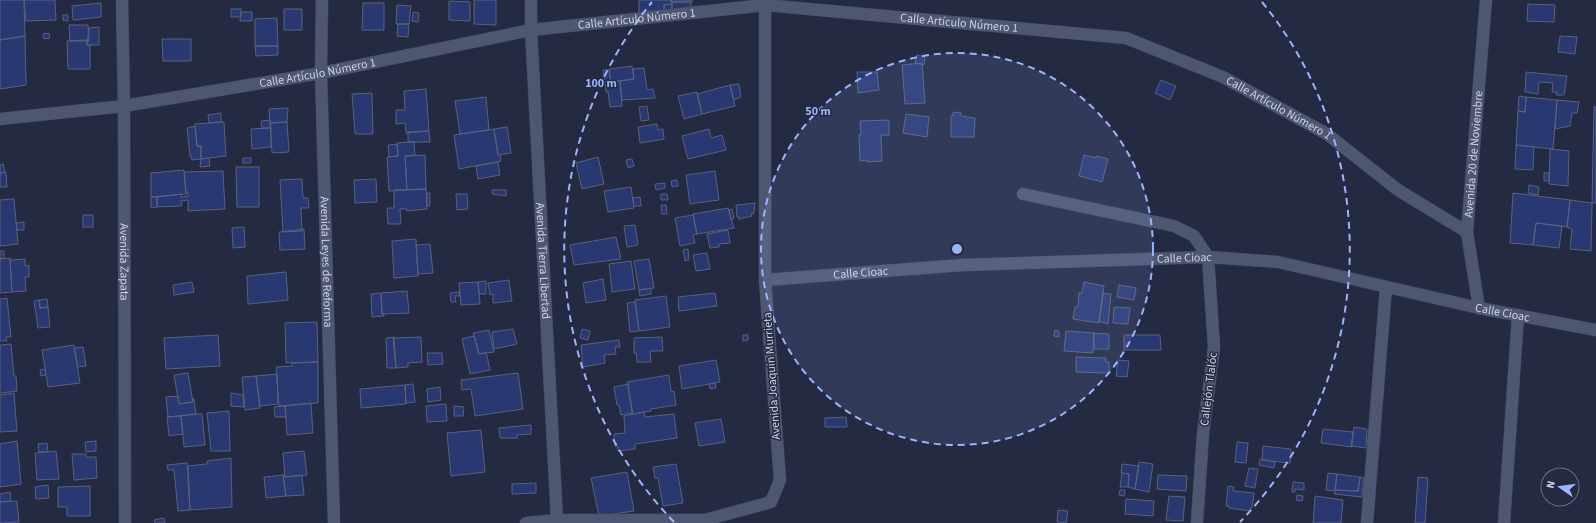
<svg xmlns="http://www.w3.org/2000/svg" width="1596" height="523" font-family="'Source Sans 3',sans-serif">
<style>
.building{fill:#2a3872;stroke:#58627c}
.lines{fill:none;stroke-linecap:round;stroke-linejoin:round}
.minor-casing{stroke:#3e4459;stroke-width:13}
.minor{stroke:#4e5772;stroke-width:12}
.ring{fill:none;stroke:#9cb4fd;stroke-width:2;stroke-dasharray:7 5}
.labels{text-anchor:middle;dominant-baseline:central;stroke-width:3;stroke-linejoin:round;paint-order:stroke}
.street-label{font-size:12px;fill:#ced3e3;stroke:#232a42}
.centre{fill:#9cb4fd;stroke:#232a42;stroke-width:2}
.ring-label{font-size:12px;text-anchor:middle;font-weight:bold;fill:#9cb4fd;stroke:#232a42;stroke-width:3;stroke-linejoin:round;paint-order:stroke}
</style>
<rect width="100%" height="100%" fill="#232a42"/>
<path class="building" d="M0,0H24L25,36L0,40Z
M24,0H55L56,20L26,21Z
M474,0H496V25L474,24Z
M639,0H671L672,4L664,5V13L639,12Z
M671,0H692V2H671Z
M449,1L470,2V21L449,20Z
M672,2H691V12L672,10Z
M101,3V17L73,20L72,6Z
M363,3H384V30H362Z
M672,4V10L664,13V5Z
M1528,4L1555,5L1554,22L1527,21Z
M397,5L411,6L409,24H396Z
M231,9H241V17H231Z
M284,9H302V30H284Z
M241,12H252V21H240Z
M413,12L419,13L418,22L412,21Z
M63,15H68V21L63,20Z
M277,18L278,46H255V19Z
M398,24H409L408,37L397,36Z
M69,25H88L89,41H70Z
M99,27V45H87L89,28Z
M44,33L50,34L49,39L43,38Z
M25,36L26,85L0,89V40Z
M1560,36L1577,37L1575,54L1558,52Z
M162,39H191V61H163Z
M87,40V45H90V69H68L67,41Z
M255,46H278V55L256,56Z
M917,55L925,57L924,65L915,63Z
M922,63L925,103L905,104L902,65Z
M632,66L634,79L611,82L609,69Z
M644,68L647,90L653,89L655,98L622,100L620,81L634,79L633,69Z
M603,70H609L611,84L605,85Z
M857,72H877L879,90L858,93Z
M1526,72L1567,76L1564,95H1556L1557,92H1552L1553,83L1539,82L1538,94L1525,92Z
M1161,80L1176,86L1170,100L1155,93Z
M620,81L622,106L610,107L608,92H606L605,85L611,84V82Z
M739,84L741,97L734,100L730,85Z
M730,85L735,106L702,114L697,94Z
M426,89L429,131L406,133L405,123L396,124V110H405L404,91Z
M697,92L702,114L684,119L678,96Z
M372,93L373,134H355L352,94Z
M1519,96L1526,97L1525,112L1518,111Z
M486,97L489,130L460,134L455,101Z
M1526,97L1557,100L1553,149L1516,145L1518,111L1525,112Z
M1557,100L1579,102L1577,113H1572L1570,126L1555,129Z
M647,106L649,120L641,121L639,107Z
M1594,106L1596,107V203H1592Z
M288,108L287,122L270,123L269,109Z
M953,112L961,113V116L975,118L974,137H951V116H953Z
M221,113V122L209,123L208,115Z
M906,114L929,117L927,137L903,133Z
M270,120L271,128H262L261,121Z
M889,120V135H881L882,161L867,162V160L860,161L859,135H861L860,121Z
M221,122H224L226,156L201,159V146H197L195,124Z
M287,122L289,152L272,153L270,123Z
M657,124L658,130L663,129L664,139L640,143L638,127Z
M195,126L197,146H201V159L192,160L191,156H190L187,128Z
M507,127L511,153L498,155L494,129Z
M271,128V147L252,149L251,129Z
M494,129L498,155H500L501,161L459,169L454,135Z
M709,129L711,138L722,135L726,150L688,159L682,136Z
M429,131L430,142H408V132Z
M408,142H414L415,155L405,156L407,190L389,191L387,157L398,156L397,143Z
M397,144L398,156L389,157L388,145Z
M1516,145L1534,147L1533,170L1515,169Z
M1550,149L1569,151L1568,186L1549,184Z
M425,155L426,189L407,190L405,156Z
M1084,155L1096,158V156L1108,159L1102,182L1079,176Z
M598,157L604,184L582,189L576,163Z
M209,158L210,166L200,167L201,159Z
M243,158H251V163H243Z
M632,159L634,166L628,168L626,160Z
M498,162L500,175L478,179L476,166Z
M3,164L5,172L0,173V165Z
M236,167H259V207H237Z
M184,170L186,194L151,197V173Z
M223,171L225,209L188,211V200L181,201L182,206L157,207V197L181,194V197L188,196V192L186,193L184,172Z
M715,171L719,200L690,204L686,175Z
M6,172L7,187H0V173Z
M1544,173H1549V181H1544Z
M302,179L303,198H308L309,208H301L302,231L283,232L280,180Z
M376,179L377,202L355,203L354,180Z
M677,180L678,186L672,187L671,181Z
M665,183V188L656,190L655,184Z
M1529,185L1539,187L1538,195L1528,193Z
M631,187L634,208L608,212L604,191Z
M426,189L427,209L407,211V209H400L401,224H388L387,208H394V190Z
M492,190H506V196L492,194Z
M427,193H430V206H427Z
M1513,193L1570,200L1567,227L1536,223L1533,245L1510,243Z
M456,194H467L468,209L457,210Z
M661,194H667L668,200H661Z
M151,197H157V207L151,208Z
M640,197L641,206H634L633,198Z
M14,199L18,244L0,246V200Z
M1570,200L1592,203L1591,251L1570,249L1572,229L1567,227Z
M755,203L754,213L751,214L752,216L739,219V217H737L736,205Z
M661,205H666L667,214H662Z
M728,208L734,228L697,234L693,214Z
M732,209L734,218L731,220L729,210Z
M83,215H93V227H83Z
M693,215L697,234L693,235L695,243L680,246L675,218Z
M24,222V230H17L16,223Z
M1536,223L1562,226L1559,248L1533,245Z
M635,225L638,245L627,247L624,226Z
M244,227L245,247L233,248L232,228Z
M304,229L305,249L280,250L279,232Z
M728,230L730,243L719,244V247L710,248L707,234Z
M616,237L621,259L574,265L570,245Z
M416,239L418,276L394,278L392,241Z
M430,244L433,273L418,274L416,245Z
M688,249L689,260L685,261L683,250Z
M0,251H4V258L0,259Z
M707,253L710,269L696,271L693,255Z
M10,258L12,292L0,293V259Z
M25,259V266L29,265V277H25L26,291L12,292L10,260Z
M649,259L654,288L639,290L634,261Z
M631,261L635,289L612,292L609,264Z
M286,272L288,300L248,304L247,276Z
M603,279L606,300L586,303L583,283Z
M509,280L512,301L493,303V294L490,295L488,283Z
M486,281V294H479L478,282Z
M192,282L194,292L174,295L173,285Z
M478,282L480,304L461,305L459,283Z
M1084,282L1104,286L1099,323L1073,319L1075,307H1078L1079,293H1082Z
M1119,285L1136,288L1134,300L1117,297Z
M651,288V294L640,296L639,290Z
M407,291L409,313L382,314L381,293Z
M459,292L460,296H455L456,302H451L450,293Z
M381,293L382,314H384V316L372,317L371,294Z
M715,293L717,306L679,311L678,297Z
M1103,293L1111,294L1108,324L1099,321Z
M666,296L670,327L639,331L635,300Z
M7,298L11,337H6L7,341H0V299Z
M47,299L48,307L40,308L39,300Z
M39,300L40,308L48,307L50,327L38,328L34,301Z
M635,302L639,331L630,332L627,303Z
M1114,307L1130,308L1128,324L1113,323Z
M317,322L318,362L286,363L285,323Z
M513,329L517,344L494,349L492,332Z
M582,329L590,331L588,340L580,338Z
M489,330L494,352L479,354L473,333Z
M1055,330L1059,331V337L1054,336Z
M1066,331L1094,333L1093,353L1064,351Z
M1094,333L1109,334V349H1094Z
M218,335L220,366L166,369L164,338Z
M743,335H748V340L743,341Z
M1124,335H1160L1161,350H1124Z
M474,336L479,354L486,352L490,370L470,374L462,339Z
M394,337L396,368H387L386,338Z
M421,337L422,362L408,363V367L396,368L393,338Z
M662,337L663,351H650L651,362H637L636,353H634V338Z
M619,340L620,347H615L616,354L604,355L605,363L583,367L581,345Z
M11,344L14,376H16L17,391L0,393V345Z
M74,345L80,383L48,387L42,350Z
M83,347L86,366L78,367L74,348Z
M427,353H442L443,364L428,365Z
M1076,357L1106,358L1105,361L1109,362V373L1076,372Z
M716,360L720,382L682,389L679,366Z
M1118,360L1129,361L1127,377L1116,376Z
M318,362V403L279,406L276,367L292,366V363Z
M45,369L46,375L41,376L40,370Z
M188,373L193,402L179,404L174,375Z
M518,373L523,409L475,416L471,389L462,390L461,380Z
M277,374L278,404L260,406L256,376Z
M669,375L671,392L674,391L676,405L651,409V411L633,414L627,382Z
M256,376L260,408L245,410L242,377Z
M715,383L716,388L710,389L709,384Z
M413,384L415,402L406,403L405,385Z
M628,384L632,413L621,415L619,405H617L614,387Z
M405,385L406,404L361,408L360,389Z
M440,387L441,400L428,402L427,389Z
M14,393L17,431L0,432V395Z
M231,393L243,395L244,407L231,406Z
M178,396L179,404L193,402L192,399H194L196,414L168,417L166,397Z
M311,403L313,433L287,435L285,406Z
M446,404L447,421L427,422L426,406Z
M285,406L286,417H275L274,407Z
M454,406L464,407L463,416H454Z
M229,411L230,451H211L207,413Z
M644,412L645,417L674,414L677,438L635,444V449L618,451L617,446H615L614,434L625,433L624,416Z
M196,414H202L205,445L184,447L181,416Z
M181,416L183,434L169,436L167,417Z
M846,417L847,427H825V418Z
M721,419L725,442L699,446L695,423Z
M531,425V434L517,435V438H500L499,428Z
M1354,427L1367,429L1366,448L1351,446Z
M1323,429L1353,432L1352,447L1321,443Z
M481,430L485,472L451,476L447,433Z
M17,441L21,484L0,487V444Z
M96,441V451L86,452L85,442Z
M1237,442L1248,443L1246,463L1235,462Z
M47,443L48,452H39L38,444Z
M1263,446L1291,449L1290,463L1262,460Z
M56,451L59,479L37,480L35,453Z
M304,451L307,475L285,477L283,453Z
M72,454H86V457H96L97,478L74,480Z
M231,458L232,507L190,510L188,466L207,464V461Z
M1260,459L1275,462L1274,468L1259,465Z
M1139,462L1153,464L1149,492L1135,489Z
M187,463L190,510L178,511L174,470H168L167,465Z
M676,464L683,503L663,506L658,478H655L653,467Z
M1122,464L1139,466L1135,489L1128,487L1129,474L1121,473Z
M1249,468L1258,469L1255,488L1245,486Z
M627,472L634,511L599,516L591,478Z
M1122,473L1129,474L1128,487H1120Z
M1328,473L1337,474L1335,490L1358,491L1360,477L1364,478L1362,497L1334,494L1335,491L1326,490Z
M1337,474L1360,477L1358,491L1335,490Z
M283,475H285V477L302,475L304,495L286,496Z
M283,475L286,496L266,498L264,477Z
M1158,475L1187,476L1186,491L1157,489Z
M1418,477L1428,478L1425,523H1415Z
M1293,482L1304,483V490L1295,489V492H1292Z
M536,483V493L512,494V484Z
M48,485L49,498L36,499L35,487Z
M90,486V516H67V507H58V487Z
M1228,486L1234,487L1233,491L1254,493L1252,508H1250V511L1229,508V506H1226Z
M1120,490H1125L1124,496L1119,495Z
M10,492L11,501L0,502V494Z
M1297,495L1303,496L1302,501L1296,500Z
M1169,496L1185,497L1183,521L1166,520Z
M1315,496L1343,500L1341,523H1313Z
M1126,499L1154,501L1153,516L1125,514Z
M17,501L19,522L0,523V502Z
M1058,510L1068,511L1066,523L1057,522Z
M164,518L165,523H155L154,520Z"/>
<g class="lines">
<defs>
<g id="minor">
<path id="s1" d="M122,0L124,106L125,523"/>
<path id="s2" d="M322,0L321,73L334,523"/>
<path id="s3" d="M531,0V30L557,520"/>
<path id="s4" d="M0,119L124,106L321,73L531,30L765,5L1126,38L1223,77L1327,134L1398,190L1467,232"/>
<path d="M1023,194L1174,226L1194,236L1208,257L1214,347L1203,434L1197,522"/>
<path id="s5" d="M765,280L963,265L1208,257L1278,262L1479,308L1596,330"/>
<path id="s6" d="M1479,308L1467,232L1486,0"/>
<path d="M526,523L557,520H705L771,502L780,480L765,280V0"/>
<path d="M1367,523L1386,287"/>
<path d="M1504,523L1518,315"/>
</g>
</defs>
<use href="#minor" class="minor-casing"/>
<use href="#minor" class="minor"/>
</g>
<circle cx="957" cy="249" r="196" fill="#9cb4fd" fill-opacity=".12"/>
<g class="ring">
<circle cx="957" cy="249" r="196"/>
<path d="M674 522A393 393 0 0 1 652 2M1262 2A393 393 0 0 1 1240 522"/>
</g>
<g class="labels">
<g class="street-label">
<text stroke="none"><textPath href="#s4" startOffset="645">Calle Artículo Número 1</textPath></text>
<text stroke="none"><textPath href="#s4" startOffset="969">Calle Artículo Número 1</textPath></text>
<text stroke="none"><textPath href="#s4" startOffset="321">Calle Artículo Número 1</textPath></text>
<text stroke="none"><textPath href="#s4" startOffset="1305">Calle Artículo Número 1</textPath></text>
<text stroke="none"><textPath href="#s6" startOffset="155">Avenida 20 de Noviembre</textPath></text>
<text stroke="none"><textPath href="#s5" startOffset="420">Calle Cioac</textPath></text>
<text stroke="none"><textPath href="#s3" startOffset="261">Avenida Tierra Libertad</textPath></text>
<text stroke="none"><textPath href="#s1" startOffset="262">Avenida Zapata</textPath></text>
<text stroke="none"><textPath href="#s2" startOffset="262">Avenida Leyes de Reforma</textPath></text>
<text stroke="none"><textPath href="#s5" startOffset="96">Calle Cioac</textPath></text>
<text stroke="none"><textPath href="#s5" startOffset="744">Calle Cioac</textPath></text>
<text transform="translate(772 376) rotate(-94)">Avenida Joaquín Murrieta</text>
<text transform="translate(1209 389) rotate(-83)">Callejón Tlalóc</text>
</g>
</g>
<circle cx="957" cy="249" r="6" class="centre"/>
<g class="ring-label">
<text x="601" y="87">100 m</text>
<text x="818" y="115">50 m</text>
</g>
<g transform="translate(1560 487) rotate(284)"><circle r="19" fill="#232a42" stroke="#676e82"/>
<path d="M0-3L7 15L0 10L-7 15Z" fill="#9cb4fd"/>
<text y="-6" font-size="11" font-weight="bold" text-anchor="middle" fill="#ced3e3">N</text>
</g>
</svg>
